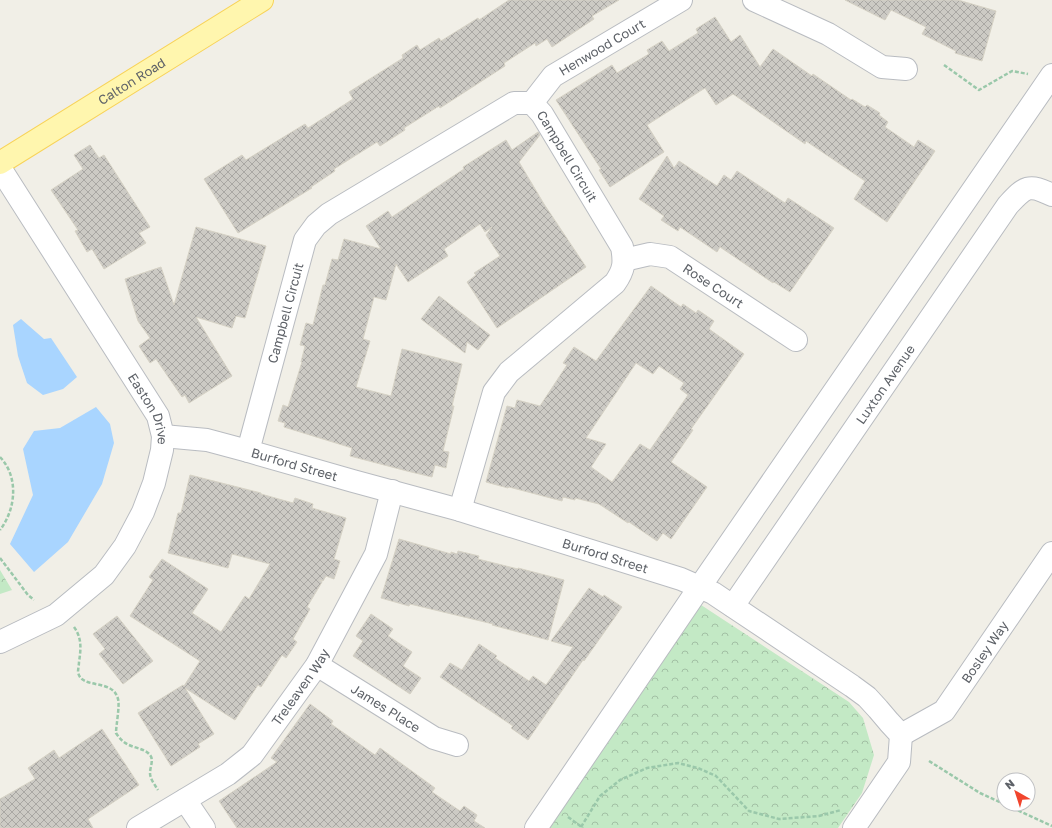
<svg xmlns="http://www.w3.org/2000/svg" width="1052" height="828" font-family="'Golos Text',sans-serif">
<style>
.forest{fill:url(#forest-crowns)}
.water{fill:#a9d5ff}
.building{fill:url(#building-cross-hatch);stroke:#d6d2c5;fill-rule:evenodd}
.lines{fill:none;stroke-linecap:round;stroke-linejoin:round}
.minor-casing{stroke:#b9bcc1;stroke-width:24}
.major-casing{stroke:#f8d359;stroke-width:24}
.path{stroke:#9ac8aa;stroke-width:2.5;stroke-dasharray:4 2;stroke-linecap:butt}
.minor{stroke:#fff;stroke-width:22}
.major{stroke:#fff6ae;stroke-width:22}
.labels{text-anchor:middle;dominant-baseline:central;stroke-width:3;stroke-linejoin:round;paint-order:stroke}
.street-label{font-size:13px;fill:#5e6268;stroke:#fff}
</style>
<defs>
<pattern id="forest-crowns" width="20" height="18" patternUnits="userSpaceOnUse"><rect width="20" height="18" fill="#c3e9c5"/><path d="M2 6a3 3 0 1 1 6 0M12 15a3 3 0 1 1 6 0" fill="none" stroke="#a2c0a4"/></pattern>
<pattern id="building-cross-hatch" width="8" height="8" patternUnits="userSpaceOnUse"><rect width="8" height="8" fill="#cccac4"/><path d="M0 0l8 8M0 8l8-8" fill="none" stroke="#a9a7a3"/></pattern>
</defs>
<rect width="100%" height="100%" fill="#f1efe7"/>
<path class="forest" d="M0,570L12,590L0,594Z
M698,603L849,702L863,718L874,755L862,793L838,828H543Z"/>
<path class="water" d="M21,319L44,339L51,338L77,377L63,389L43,395L27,383L18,356L13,325Z
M96,407L110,424L114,443L102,484L68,542L34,572L10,544L33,495L23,449L34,431L60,428Z"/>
<path class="building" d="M509,0H619L592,16L594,19L552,47L547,39L536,46L535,43L504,63L505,66L440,108L439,106L404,128L405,130L380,146L377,142L334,169L335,171L311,187L312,188L238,233L204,179L242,155L246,160L305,124L308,128L353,99L349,92L403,58L402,55L417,45L420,50L439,38L441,41L478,18L479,20Z
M845,0H958L996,11L982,61L955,53L956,51L922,34L926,27L891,10L885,20Z
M715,17L731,42L740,35L760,67L773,49L812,76L813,74L851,100L852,99L865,107L867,105L880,113L879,115L888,122L885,127L914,147L918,140L935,151L887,222L854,199L865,181L806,141L805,144L733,94L716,105L705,88L647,125L664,152L610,187L599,170L601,169L556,100L612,65L617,73L649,54L647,50L662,41L669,51L698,33L696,29Z
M538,132L540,135L519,162L544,204L586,267L497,328L467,282L476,275L474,273L500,256L486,235L492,227L485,232L480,224L444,249L448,256L408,282L396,264L386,300L374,297L363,339L370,341L356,387L391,396L402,349L462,364L452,406H454L443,451L449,452L446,468L435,465L432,477L407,471L350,456L352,448L284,427L285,423L278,421L283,405L288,407L302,362H301L305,346L300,345L306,323L313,325L323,285H325L332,259L338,260L344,239L381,249L366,226L388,211L392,217L464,169L463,167L506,140L512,150Z
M90,145L99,158L104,155L150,227L139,233L146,243L104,269L92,249L87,252L75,231L78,230L51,190L83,169L74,155Z
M667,156L674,168L679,161L717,186L724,175L731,180L737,171L785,203L788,198L834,228L790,292L774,282L773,283L720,247L717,252L680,227L678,231L661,220L664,216L639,199Z
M196,227L266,246L245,318L236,316L232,328L196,317L232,376L189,403L185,395L182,397L156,359L150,363L139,346L150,338L138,321L125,279L161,267L174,305Z
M651,286L681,307L683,304L696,313L698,310L714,321L709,329L744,354L691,429L693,430L671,462L707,487L671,539L663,533L657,541L629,522L628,523L599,504L575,498V500L563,497L562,501L509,487L508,488L486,482L507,406L515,408L517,400L540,406L567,365L563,363L574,347L596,361ZM636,363L653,374L659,366L684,383L680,389L688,395L650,450L640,444L612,482L591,467L606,444L586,438Z
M439,296L490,335L478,350L467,342L465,353L421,319Z
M190,475L261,493V494L293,503L295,498L313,504L312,508L346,518L334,559L340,561L334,579L326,576L323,581L319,580L322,582L307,607L310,609L293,639L297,642L286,658L282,655L261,687L258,685L235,720L185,688L214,734L198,744L200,747L171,766L138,713L183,685L184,686L200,661L130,616L153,580L149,577L162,559L208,589L192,613L221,632L245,596L249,599L270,564L232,554L228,568L168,553L178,513H181Z
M399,539L451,554V552L457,554L458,551L479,556L478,559L518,569V568L564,580L548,640L492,625L493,624L410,604L409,606L381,598Z
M589,588L603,597L604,595L622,607L584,661L583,660L528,740L511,728L513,726L440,677L450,663L462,670L479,644L497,656L495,658L529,681L533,676L546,685L573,647L551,641Z
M371,614L393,629L388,636L412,652L403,666L421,678L410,694L353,656L363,641L356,636Z
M117,616L153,661L123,684L99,654L105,649L93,634Z
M310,704L333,721L331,724L375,755L380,748L435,788L432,792L460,811L464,806L477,815L474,821L485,828H237L219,801L277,762L271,758Z
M102,729L139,785L88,819L93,828H0V799L35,779L28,768L54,750L59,758Z"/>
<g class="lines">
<defs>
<g id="minor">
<path d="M754,0L828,34L882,67L906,69"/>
<path id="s1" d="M532,103L553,76L681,0"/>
<path id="s2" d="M0,168L158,416L163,436L162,450L154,483L143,512L125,546L104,575L56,615L0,642"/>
<path id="s3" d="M624,260L650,254L670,257L796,340"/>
<path id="s4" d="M163,436L207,440L248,451L353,481L460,510L681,579L713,593L852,686L867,697L878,709L889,722L901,735L899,762L854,828"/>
<path id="s5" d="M248,451L305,240L316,225L329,214L514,103H532L542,114L622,247C625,263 624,270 615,283L509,372L494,392L460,510"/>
<path id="s6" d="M733,606L1008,205C1025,187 1028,183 1052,195"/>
<path id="s7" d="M317,665L434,738L457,745"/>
<path id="s8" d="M901,735L944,711L1052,553"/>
<path d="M185,800L204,828"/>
<path id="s9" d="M138,828L228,774L252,755L317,665L376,554L392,491"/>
<path d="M536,828L699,588L1052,75"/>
</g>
<g id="major">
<path id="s10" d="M0,163L262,0"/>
</g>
</defs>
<use href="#minor" class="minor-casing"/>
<use href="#major" class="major-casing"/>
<path class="path" d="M944,65L979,90L1012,71L1028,74
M0,457C19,477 16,509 0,530
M0,558L28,595L34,600
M74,627C82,638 81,649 79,662C79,665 78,669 78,672C81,690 113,678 118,699C120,705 116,726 116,733C127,751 142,745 150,755C154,760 150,767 150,773C150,779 155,785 158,790
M929,761L980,793L1052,826
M568,817L583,828
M581,827L600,796L620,780L647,768L678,763L698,768L716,776L749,811L779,819L819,816L841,810"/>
<use href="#minor" class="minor"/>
<use href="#major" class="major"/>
</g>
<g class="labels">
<g class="street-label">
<text stroke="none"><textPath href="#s1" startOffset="91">Henwood Court</textPath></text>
<text stroke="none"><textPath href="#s10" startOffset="155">Calton Road</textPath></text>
<text stroke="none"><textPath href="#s5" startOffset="552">Campbell Circuit</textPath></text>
<text stroke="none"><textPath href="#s3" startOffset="99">Rose Court</textPath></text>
<text stroke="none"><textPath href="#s5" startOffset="143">Campbell Circuit</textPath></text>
<text stroke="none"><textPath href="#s6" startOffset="269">Luxton Avenue</textPath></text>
<text stroke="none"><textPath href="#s2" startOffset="284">Easton Drive</textPath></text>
<text stroke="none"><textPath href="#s4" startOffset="135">Burford Street</textPath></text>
<text stroke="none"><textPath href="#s4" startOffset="459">Burford Street</textPath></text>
<text stroke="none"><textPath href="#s8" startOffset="121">Bosley Way</textPath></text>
<text stroke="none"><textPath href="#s9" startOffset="219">Treleaven Way</textPath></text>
<text stroke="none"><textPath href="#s7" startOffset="81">James Place</textPath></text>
</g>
</g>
<g transform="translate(1016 792) rotate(321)"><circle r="19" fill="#ffffff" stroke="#bfc0c3"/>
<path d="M0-3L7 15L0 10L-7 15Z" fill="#f1452d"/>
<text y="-6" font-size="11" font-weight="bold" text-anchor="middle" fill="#5e6268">N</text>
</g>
</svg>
